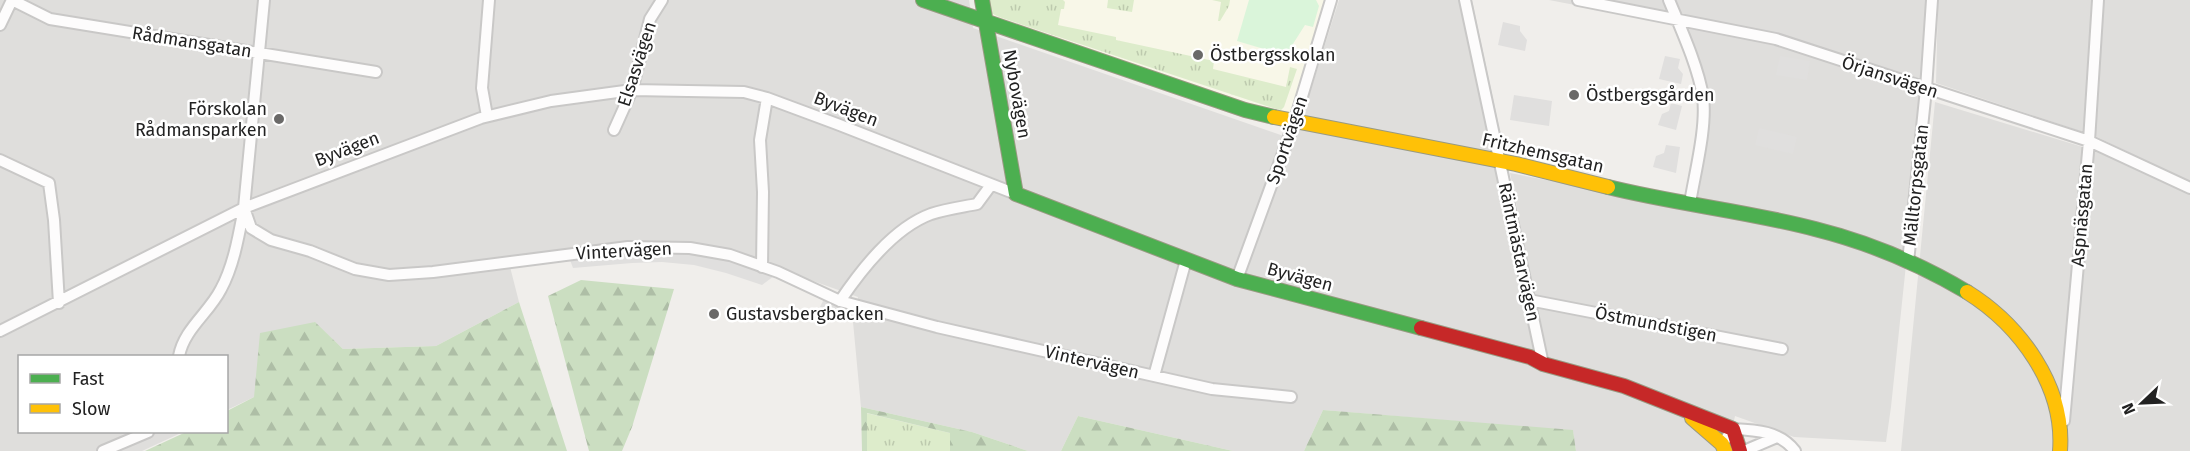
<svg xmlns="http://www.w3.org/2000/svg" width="2190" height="451" font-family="'Fira Sans',sans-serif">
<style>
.residential{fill:#dfdedc}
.education{fill:#f8f7e8}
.grass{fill:url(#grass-tufts)}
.forest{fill:url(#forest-firs)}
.park{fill:#daf5da}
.parking{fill:#e0dfde}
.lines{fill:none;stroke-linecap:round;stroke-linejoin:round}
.street-casing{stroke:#c9c8c7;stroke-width:14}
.fast-casing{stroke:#999a82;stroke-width:16}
.slow-casing{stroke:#999a82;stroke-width:16}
.jam-casing{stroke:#999a82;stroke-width:16}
.street{stroke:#fdfcfc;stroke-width:10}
.fast{stroke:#4caf50;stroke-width:14}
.slow{stroke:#ffc107;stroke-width:14}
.jam{stroke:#c62828;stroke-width:14}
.poi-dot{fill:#6a6968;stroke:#fff;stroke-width:2}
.labels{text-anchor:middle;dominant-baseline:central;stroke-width:5;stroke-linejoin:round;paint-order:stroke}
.street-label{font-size:18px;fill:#222;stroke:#fff}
.poi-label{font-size:18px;fill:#222;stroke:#fff;text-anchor:start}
</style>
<defs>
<pattern id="grass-tufts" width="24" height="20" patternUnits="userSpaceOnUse" patternTransform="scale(1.5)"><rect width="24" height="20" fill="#ddeccb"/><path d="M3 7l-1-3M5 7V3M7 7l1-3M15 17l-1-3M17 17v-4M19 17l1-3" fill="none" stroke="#bdcaae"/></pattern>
<pattern id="forest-firs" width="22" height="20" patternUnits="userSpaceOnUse" patternTransform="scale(1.5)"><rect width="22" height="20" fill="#cbdec1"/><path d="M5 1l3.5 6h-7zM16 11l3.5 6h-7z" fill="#aebea6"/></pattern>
</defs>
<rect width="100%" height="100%" fill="#f0eeeb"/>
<path class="residential" d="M0,0H969L973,28L1295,140L1339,0H1472L1525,248L1510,173L1686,206L1699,110L1690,65L1673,24L1549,0H1928L1924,94L1891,407L1886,442L1794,437L1735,416L1727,451H1576L1573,431L1323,410L1304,451H1233L1078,416L1061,451H1028L972,432L861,407L853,322L857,313L858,297L729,251L508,259L519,302L436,346L343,349L314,322L254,397L227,410L226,356H20V432H183L142,451H0Z
M1938,0H2190V182L2095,136L1936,83Z
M1935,102L2096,151L2190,192V451H1901Z"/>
<path class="education" d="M982,0H1331L1294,123L986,21Z"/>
<path class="grass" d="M987,0H1063L1065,2L1064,9H1061L1058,25L1116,37V40L1214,61L1213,69L1286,87L1290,67L1297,69L1284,107L1281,110L1276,109L999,17L991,13Z
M1108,0H1134L1132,12L1107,8Z
M1212,0H1230L1229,6L1220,21H1218L1221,2Z
M866,413L950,433V451H867Z"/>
<path class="forest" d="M581,280L674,289L632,427L622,451H589L548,296Z
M519,302L567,451H145L186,432H226L227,411L254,397L260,333L315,322L343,349L436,346Z
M861,407L972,432L1028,451H950V433L867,413V451H862Z
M1323,410L1573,430L1576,451H1304Z
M1078,416L1233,451H1061Z"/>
<path class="park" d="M1249,0H1316L1319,6L1313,27L1305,25L1284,58L1264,54V49L1237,41Z"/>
<path class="parking" d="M1503,22L1520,26V31L1527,40L1525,51L1498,45Z
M1665,56L1680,59L1678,68L1683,74L1681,84L1659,79Z
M1780,56L1810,61L1807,80L1776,75Z
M1514,95L1552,101L1549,126L1510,120Z
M1671,103L1682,106L1676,130L1658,125L1662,114L1669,111Z
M1759,128L1797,137L1793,154L1755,145Z
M1666,145L1680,147L1676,173L1653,167L1656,156L1664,153Z
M628,251L691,253L727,259L774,276L762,285L726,273L694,265L662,262L632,263L573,268L570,260Z
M824,299L857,314L853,322L820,307Z"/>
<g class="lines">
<defs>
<path id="street" d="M12,0L50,19L376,72
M1465,0L1543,364
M1578,0L1776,39L2089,141L2190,188
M1669,0C1681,29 1698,66 1703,97C1707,127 1695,172 1690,203
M0,25L12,0
M487,116L482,88L489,0
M614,130L632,90L650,19L662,0
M0,160L49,183L54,220L59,303
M244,208L251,228L271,240L310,251L355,269L389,275L433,272L628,247L690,248L730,255L778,272L840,301L937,327L1212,389L1291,397
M1908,262L1926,89L1932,0
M762,267L763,192L760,140L767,98
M1237,279L1294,123L1331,0
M1529,300L1782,349
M840,301C861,270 893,228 931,214C946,209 962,207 977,204L991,185
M0,331L244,208L481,118L551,101L632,90L744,92L767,98L837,124L1016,194
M179,356C184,329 209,313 221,289C234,265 239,234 244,208L264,0
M1154,376L1186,260
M2064,421L2089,141L2098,0
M1722,444L1733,429C1756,430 1780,431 1795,451
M103,451L148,432
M1744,451L1777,437"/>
<path id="fast" d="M923,0L1245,110L1274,117
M982,0L1016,194L1237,279L1421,328
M1608,187C1676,204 1747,211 1815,229C1867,242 1920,264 1967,292"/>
<path id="slow" d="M1274,117L1516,164L1608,187
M1967,292C2020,325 2065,386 2060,451
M1692,418L1722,444L1725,451"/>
<path id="jam" d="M1421,328L1530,357L1543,364L1624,386L1733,429L1740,451"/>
</defs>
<use href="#street" class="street-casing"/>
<use href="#fast" class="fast-casing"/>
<use href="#slow" class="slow-casing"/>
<use href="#jam" class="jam-casing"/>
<use href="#street" class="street"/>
<use href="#fast" class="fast"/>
<use href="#slow" class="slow"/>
<use href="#jam" class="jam"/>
</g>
<g class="poi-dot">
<circle cx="1198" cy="55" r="6"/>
<circle cx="1574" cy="95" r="6"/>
<circle cx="279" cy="119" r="6"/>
<circle cx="714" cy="314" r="6"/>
</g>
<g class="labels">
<g class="street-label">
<text transform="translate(192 42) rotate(9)">Rådmansgatan</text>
<text transform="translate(637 64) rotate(-72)">Elsasvägen</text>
<text transform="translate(1890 77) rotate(18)">Örjansvägen</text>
<text transform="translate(1017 94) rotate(80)">Nybovägen</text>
<text transform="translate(846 109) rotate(21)">Byvägen</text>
<text transform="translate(1287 140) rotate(-71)">Sportvägen</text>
<text transform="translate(347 149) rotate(-21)">Byvägen</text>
<text transform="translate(1543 153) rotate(13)">Fritzhemsgatan</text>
<text transform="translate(1916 185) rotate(-84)">Mälltorpsgatan</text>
<text transform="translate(2082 215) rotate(-85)">Aspnäsgatan</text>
<text transform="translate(624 251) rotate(-3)">Vintervägen</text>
<text transform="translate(1519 252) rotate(78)">Räntmästarvägen</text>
<text transform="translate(1300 277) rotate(15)">Byvägen</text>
<text transform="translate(1656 324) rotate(11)">Östmundstigen</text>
<text transform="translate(1092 362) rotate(13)">Vintervägen</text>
</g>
<g class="poi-label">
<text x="1210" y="55">Östbergsskolan</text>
<text x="1586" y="95">Östbergsgården</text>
<text x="267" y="109" text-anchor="end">Förskolan<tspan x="267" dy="21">Rådmansparken</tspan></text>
<text x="726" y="314">Gustavsbergbacken</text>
</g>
</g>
<rect x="18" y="355" width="210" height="78" fill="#ffffff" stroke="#a7a7a7" stroke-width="1.5"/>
<rect x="30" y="374" width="30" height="9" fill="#4caf50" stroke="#a7a7a7" stroke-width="1.5"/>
<text x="72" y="385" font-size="18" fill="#222222">Fast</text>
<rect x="30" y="404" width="30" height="9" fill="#ffc107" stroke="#a7a7a7" stroke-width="1.5"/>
<text x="72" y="415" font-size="18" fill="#222222">Slow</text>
<g transform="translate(2142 403) rotate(247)" stroke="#ffffff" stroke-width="4.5" paint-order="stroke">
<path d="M0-4.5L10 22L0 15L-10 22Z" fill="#222222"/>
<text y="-9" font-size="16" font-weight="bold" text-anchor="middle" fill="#222222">N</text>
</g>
</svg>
